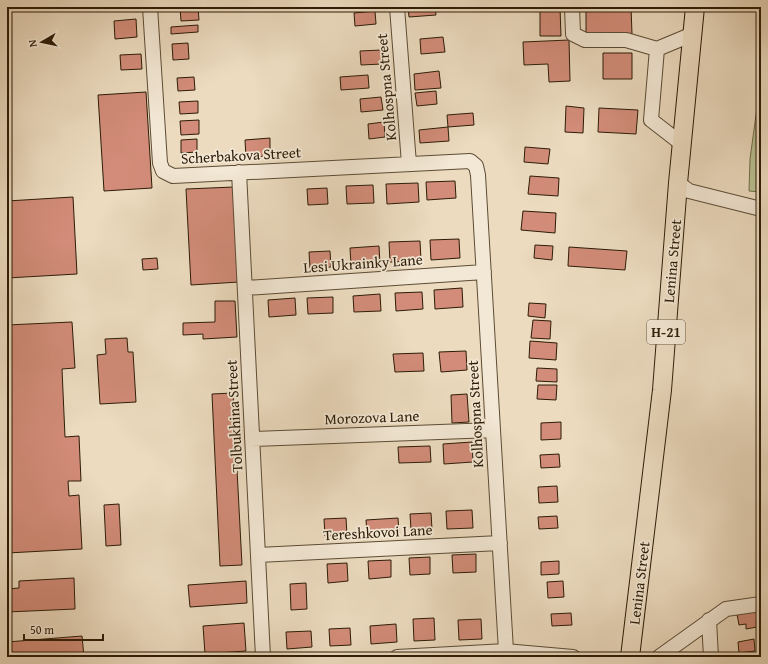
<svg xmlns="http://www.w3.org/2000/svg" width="768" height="664" font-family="'Gentium Book Plus',serif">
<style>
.green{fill:#b9c091;stroke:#726e4c}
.building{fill:#d28c79;stroke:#2c1c07}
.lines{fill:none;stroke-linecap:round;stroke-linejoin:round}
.minor-casing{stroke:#5c4c35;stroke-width:16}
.major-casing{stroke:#2c1c07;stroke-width:20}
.minor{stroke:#f3e8d5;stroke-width:14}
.major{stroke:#ecdbbf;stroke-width:18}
.labels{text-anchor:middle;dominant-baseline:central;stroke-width:3.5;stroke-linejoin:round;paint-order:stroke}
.shield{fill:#f3e8d5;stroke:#685945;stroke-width:1}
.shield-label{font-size:14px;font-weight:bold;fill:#2c1c07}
.street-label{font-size:15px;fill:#2c1c07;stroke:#f3e8d5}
</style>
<rect width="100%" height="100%" fill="#ecdbbf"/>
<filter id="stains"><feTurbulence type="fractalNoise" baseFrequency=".005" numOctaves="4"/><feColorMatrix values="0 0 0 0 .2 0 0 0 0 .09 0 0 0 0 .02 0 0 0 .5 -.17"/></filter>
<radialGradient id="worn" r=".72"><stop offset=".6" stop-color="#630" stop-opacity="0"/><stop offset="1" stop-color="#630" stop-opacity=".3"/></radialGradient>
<path class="green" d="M761,78V192L749,191L750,159Z"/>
<path class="building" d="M180,7H198L199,20L181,21Z
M408,7H435L436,15L409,17Z
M586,7H631L632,34L586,35Z
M560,8L561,36H540V9Z
M375,11L376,24L355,26L354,13Z
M136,19L137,37L115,39L114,21Z
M198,25V32L171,34V27Z
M443,37L445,52L421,54L420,39Z
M569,40L570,81L549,82L548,64L524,65L523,42Z
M188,43L189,59L173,60L172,44Z
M381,50L382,64L361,65L360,51Z
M603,53H632V79H603Z
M141,54L142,69L121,70L120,55Z
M439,71L441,88L415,90L414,74Z
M368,75L369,88L341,90L340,77Z
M194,77L195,90L178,91L177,78Z
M436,91L437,104L417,106L415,93Z
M146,92L152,188L104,191L98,95Z
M381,97L383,110L361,112L360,99Z
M198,101V113L180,114L179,102Z
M566,106L584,108L583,133L565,132Z
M599,108L638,110L636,134L598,132Z
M473,113L474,125L448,127L447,115Z
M199,120V134L181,135L180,121Z
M384,122L385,137L369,139L368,124Z
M448,127L449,141L420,143L419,130Z
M270,138V156L246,157L245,140Z
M197,139V152L181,153V140Z
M525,147L550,149L548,164L524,162Z
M530,176L559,178L558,196L528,194Z
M455,181L456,198L427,200L426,182Z
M418,183L419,202L387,204L386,184Z
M373,185L374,203L347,204L346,186Z
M234,187L239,282L191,285L186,189Z
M327,188L328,204L308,205L307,189Z
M73,197L77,274L7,278V201Z
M523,211L556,213L555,233L521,230Z
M459,239L460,258L431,260L430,240Z
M420,241L421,261L390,262L389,242Z
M535,245L553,246L552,260L534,258Z
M379,246L380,263L351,265L350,248Z
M569,247L627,251L625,270L568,266Z
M330,251L331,267L310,268L309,252Z
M157,258L158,269L143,270L142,259Z
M462,288L463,307L435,309L434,290Z
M422,292L423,309L396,311L395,293Z
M380,294L381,311L354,312L353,296Z
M333,297V313L308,314L307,298Z
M295,298L296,315L269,317L268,300Z
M215,301H235L237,337L203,339V334L183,335V323L215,322Z
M529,303L546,304L545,318L528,316Z
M533,320L551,321L550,339L531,338Z
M72,322L75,368L62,369L65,437L79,436L81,481H68L69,496L79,495L82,549L7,553V325Z
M127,338L128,352H133L136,402L100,404L97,355L106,354L105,339Z
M530,341L557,343L556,360L529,358Z
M466,351L467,370L441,372L439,352Z
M423,353L424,371L395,372L393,354Z
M537,368L557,369V382L536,381Z
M538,385H557L556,400L537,399Z
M233,393L242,565L220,566L212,394Z
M467,394L469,422L452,423L451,395Z
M561,422V439L541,440V423Z
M472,442L473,462L444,464L443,444Z
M430,446L431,462L399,463L398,447Z
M559,454L560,467L541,468L540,455Z
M557,486L558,502L539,503L538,487Z
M119,504L121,545L106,546L104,505Z
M472,510L473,528L447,529L446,511Z
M431,513L432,529L411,530L410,514Z
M557,516L558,528L539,529L538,517Z
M346,518L347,535L325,536L324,519Z
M398,518L399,533L367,534L366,520Z
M476,554V572L453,573L452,555Z
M430,557V574L410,575L409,558Z
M391,560V577L369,579L368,561Z
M559,561V574L541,575V562Z
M347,563L348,581L328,583L327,564Z
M74,578L75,609L7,612V589L19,588V581Z
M246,581L247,603L190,607L188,585Z
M563,581L564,597L548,598L547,582Z
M306,583L307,609L291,610L290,584Z
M761,611V622L756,623L757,627L746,629V624L739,625L737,614Z
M571,613L572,625L552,626L551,614Z
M434,618L435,640L414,641L413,619Z
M481,619L482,639L459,640L458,620Z
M244,623L246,651L205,654L203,626Z
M396,624L397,642L371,644L370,626Z
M350,628L351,645L330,646L329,629Z
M311,631L312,647L287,649L286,632Z
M82,636L84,657H7V642Z
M754,639L755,651L739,653L738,642Z"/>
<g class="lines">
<defs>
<path id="minor" d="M150,7L160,163L163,171L173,176L470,161L476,166L478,175L506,651
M397,7L409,164
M572,7L573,34L585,40H626L657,49
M682,144L651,120L657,49L693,34
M239,172L263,657
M678,183L689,191L761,209
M245,288L484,272
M252,439L493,430
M258,555L500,543
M709,620L711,657
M397,657L506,651L573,657
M659,657L726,609L761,604"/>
<path id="major" d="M630,657L662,390L678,183L695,7"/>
</defs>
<use href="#minor" class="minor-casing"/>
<use href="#major" class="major-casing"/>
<use href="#minor" class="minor"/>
<use href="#major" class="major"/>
</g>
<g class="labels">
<rect class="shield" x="647" y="320" width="38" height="24" rx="3"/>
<g class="shield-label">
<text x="666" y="332">Н-21</text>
</g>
<g class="street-label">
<text transform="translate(386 87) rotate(-95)">Kolhospna Street</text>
<text transform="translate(241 155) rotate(-3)">Scherbakova Street</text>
<text transform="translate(672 261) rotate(-85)">Lenina Street</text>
<text transform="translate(363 263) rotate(-4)">Lesi Ukrainky Lane</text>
<text transform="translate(475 414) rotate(-93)">Kolhospna Street</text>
<text transform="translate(234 416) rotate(-93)">Tolbukhina Street</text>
<text transform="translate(372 417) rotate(-2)">Morozova Lane</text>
<text transform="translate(378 532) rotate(-3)">Tereshkovoi Lane</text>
<text transform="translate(639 583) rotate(-83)">Lenina Street</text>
</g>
</g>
<rect width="768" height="664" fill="none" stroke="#ecdbbf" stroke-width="24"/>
<rect x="8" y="8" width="752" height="648" fill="none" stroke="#2c1c07" stroke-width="2"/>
<rect x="12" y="12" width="744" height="640" fill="none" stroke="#2c1c07"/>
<g transform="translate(42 42) rotate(261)" stroke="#f3e8d5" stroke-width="3" paint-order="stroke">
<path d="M0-3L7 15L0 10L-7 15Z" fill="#2c1c07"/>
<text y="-6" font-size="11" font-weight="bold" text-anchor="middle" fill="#2c1c07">N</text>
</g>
<path d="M24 634v6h79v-6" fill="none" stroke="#2c1c07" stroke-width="2"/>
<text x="30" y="634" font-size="12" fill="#2c1c07" stroke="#f3e8d5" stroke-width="3" paint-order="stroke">50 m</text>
<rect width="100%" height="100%" filter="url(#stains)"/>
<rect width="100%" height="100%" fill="url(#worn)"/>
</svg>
